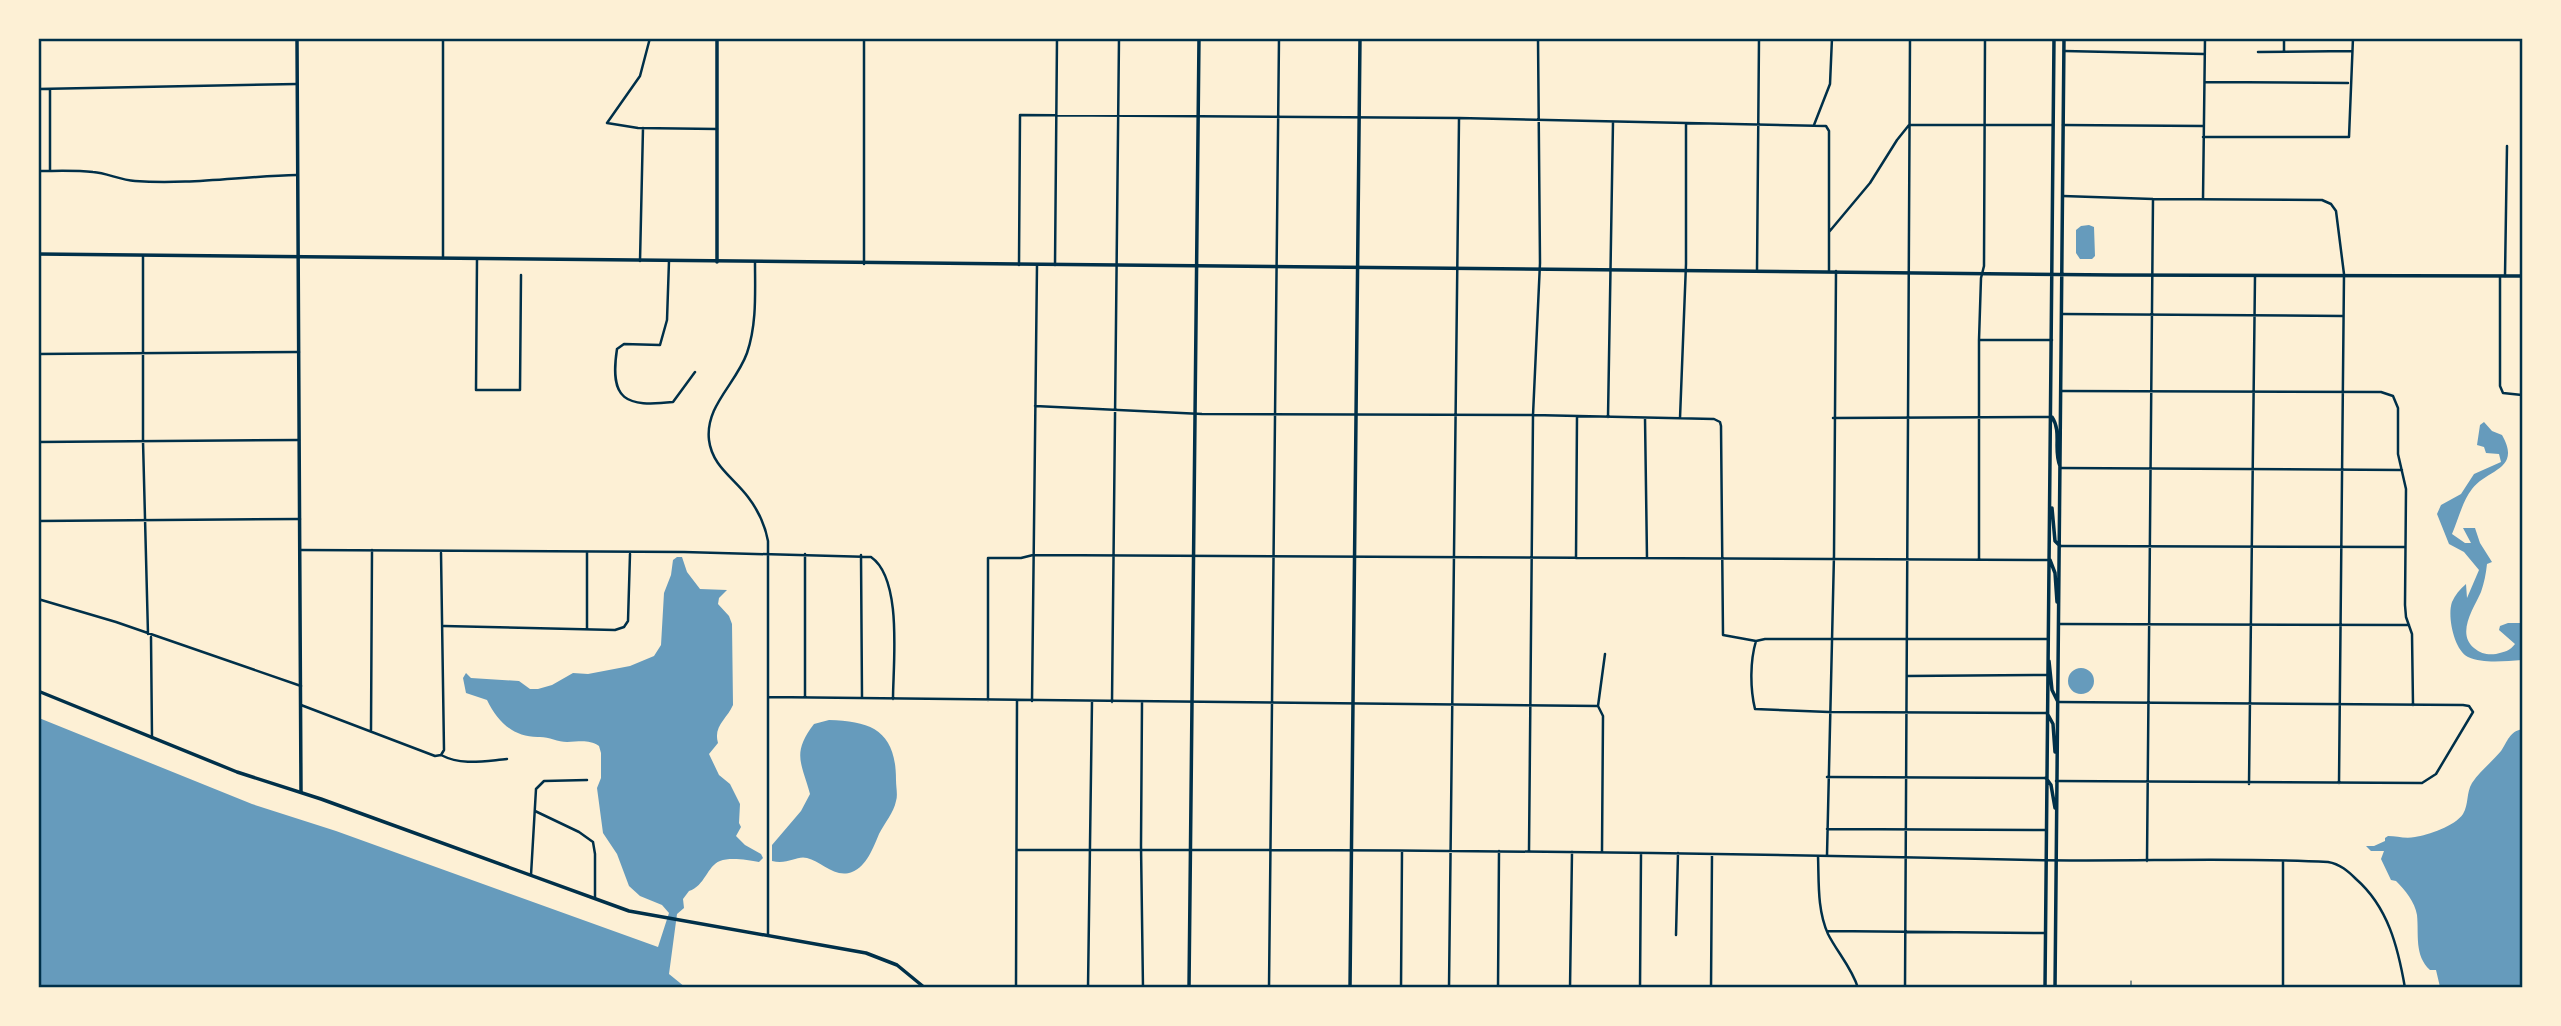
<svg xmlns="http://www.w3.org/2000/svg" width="2561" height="1026" font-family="Helvetica,sans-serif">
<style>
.water{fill:#669bbc}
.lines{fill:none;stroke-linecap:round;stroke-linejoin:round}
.service{stroke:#003049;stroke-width:1}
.minor{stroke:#003049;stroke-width:2.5}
.tertiary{stroke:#003049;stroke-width:3.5}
.secondary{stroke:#003049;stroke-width:3.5}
.primary{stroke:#003049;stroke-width:3.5}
.neatline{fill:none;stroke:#003049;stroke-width:2.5}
</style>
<rect width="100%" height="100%" fill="#fdf0d5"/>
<path class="water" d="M2089,225L2094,227L2095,256L2092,259H2080L2076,253V230L2081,226Z
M2484,422L2492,431L2502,435C2522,470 2487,469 2472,489C2463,500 2458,520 2452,534L2465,543H2471L2463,528H2475L2480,543L2492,562L2487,564C2486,574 2484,583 2481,592C2474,608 2456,633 2474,648C2481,654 2488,655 2496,654C2504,652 2510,651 2515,644L2499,630L2500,626L2508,623H2522V660C2505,661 2484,664 2468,657C2454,650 2447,616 2452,602C2455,595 2460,589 2466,584L2467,598L2479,570L2464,552L2449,544L2437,514L2441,505L2461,494L2474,474L2501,462L2499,454L2486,453L2484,447L2477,445L2480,425Z
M677,557H682L687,572L700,589L727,590L719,598L718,604L729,616L732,624L733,705C727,719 713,726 718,743L709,754L719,775L730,784L740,804L739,823L741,827L736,836L745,845L761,854L763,858L759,862C748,860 730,857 720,861C707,866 705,886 689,891L683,899L684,908L677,914L669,974L685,987L39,988V718L252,804L336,831L658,947L669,913L662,905L640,896L629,886L617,854L603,833L597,788L601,778V753L599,746C588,739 579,742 567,742C558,742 549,737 540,737C515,738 498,723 487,700L466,693L463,678L466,673L471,678L519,681L530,689H538L552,685L573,673L588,674L630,666L654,656L661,645L664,593L671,575L673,560Z
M2068 681a13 13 0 1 1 26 0a13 13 0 1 1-26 0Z
M829,720C873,721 896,732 896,780C896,787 898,795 896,801C894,812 884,824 879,834C873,848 867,866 852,872C835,879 821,861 807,858C797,855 788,865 772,861V845L801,811L810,794C802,763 791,754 814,724Z
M2522,729V987H2440L2436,970H2430C2414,955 2419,935 2417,915C2415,902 2405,890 2396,881L2391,880L2381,859L2384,851H2371L2366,846H2374L2385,841V838L2388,836C2397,836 2405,839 2415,837C2428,835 2455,826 2463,814C2469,804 2466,793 2472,783C2480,771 2492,762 2501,751C2508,741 2509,732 2522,729Z"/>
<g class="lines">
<path class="service" d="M2131,981V988"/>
<path class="minor" d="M443,38V258
M650,38L640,76L607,123L638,128L717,129
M2284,38V51
M2064,51L2204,54
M2258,52L2352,51
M2205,82L2348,83
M38,89L297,84
M50,89V171
M1814,125L1830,84L1832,38
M2063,125L2203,126
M2203,137H2349L2353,38
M38,171C56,171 75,170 93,172C107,173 120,180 135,181C189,185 243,176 297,175
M2063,196L2153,199L2322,200L2331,204L2336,211L2344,274L2339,783
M2203,199L2205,38
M1829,232L1870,183L1897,140L1909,125H2053
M143,256V441L148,634
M477,259L476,390H520L521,275
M640,261L643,128
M669,261L667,320L660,345L624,344L617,349C609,401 626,407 673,402L695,372
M755,262C755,292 757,324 747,353C736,384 705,406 709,440C712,466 734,478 748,497C758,510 765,525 768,541V935
M864,264V38
M1019,265L1020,115L1459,118L1826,126L1829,131V271
M1055,265L1057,38
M1757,271L1759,38
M2505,276L2507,146
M2500,277V386L2503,393L2522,395
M2062,314L2343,316
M1979,340H2052
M38,354L299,352
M2062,391L2381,392L2393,396L2398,408V454L2406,489L2405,605L2406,617L2412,634L2413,705
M1035,406L1202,414L1533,415L1714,419L1720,422L1721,426L1723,635L1756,641L1765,639H2048
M1608,417L1613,122
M1645,418L1647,558
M1680,418L1686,264V124
M1833,418L2050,417
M38,442L299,440
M2061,468L2402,470
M38,521L300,519
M2060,546L2405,547
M300,550L684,552L871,557C903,579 893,664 893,699
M861,555L862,698
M1576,558L1577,416
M1979,559V340L1981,278L1984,266L1985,38
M38,599L116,622L301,686
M2059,624L2409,625
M444,626L615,630L624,627L628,621L630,554
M587,628V552
M151,637L152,738
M1756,641C1750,661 1750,688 1755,709L1829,712L2046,713
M1907,676L2047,675
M769,697L1598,706
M805,697V554
M988,700V558H1021L1033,555L2049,560
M1032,701L1037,265
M1112,702L1119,38
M1142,702L1141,846L1143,988
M301,705L435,756L441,755C462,766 484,761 507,759
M371,731L372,550
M441,755L444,750L441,553
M1827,777L2045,778
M2056,781L2422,783L2436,774L2473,712L2469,706L2463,705L2058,702
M2249,784L2255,276
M535,811L579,832L593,842L595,854V898
M1827,829L2046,830
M1017,850C1355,849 1694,852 2032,860C2131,862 2230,857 2328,862C2340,864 2348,871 2356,879C2388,907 2398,947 2405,988
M1529,851L1533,415L1540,263L1538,38
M1602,852L1603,716L1598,706L1605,654
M1827,855L1834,555L1836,271
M1818,856C1819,881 1817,910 1828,934C1837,952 1852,968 1858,988
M2147,861L2153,199
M531,875L536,789L544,781L587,780
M1827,931L2044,933
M1676,935L1678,853
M1016,988L1017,701
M1088,988L1092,701
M1269,988L1279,38
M1401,988L1402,851
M1449,988L1459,119
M1498,988L1499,851
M1570,988L1572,852
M1640,988L1641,853
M1711,988L1712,854
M1905,988L1910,38
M2283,988V862"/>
<path class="tertiary" d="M297,38L301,792
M717,262V38
M1189,988L1199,38"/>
<path class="secondary" d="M38,254L2114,275L2522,276
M2052,417C2062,432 2053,450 2060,466
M2052,508L2055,541L2060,546
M2050,560L2055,573L2057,602
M2049,661L2052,690L2058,702
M2047,713L2053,724L2055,752
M2046,778L2051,785L2055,808
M2045,988L2054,38
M2055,988L2064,38"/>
<path class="primary" d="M38,691L237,772L321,799L629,911L866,953L897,965L925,988
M1350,988L1360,38"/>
</g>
<rect width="2561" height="1026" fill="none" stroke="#fdf0d5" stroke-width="80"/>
<rect x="40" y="40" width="2481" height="946" class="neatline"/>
</svg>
